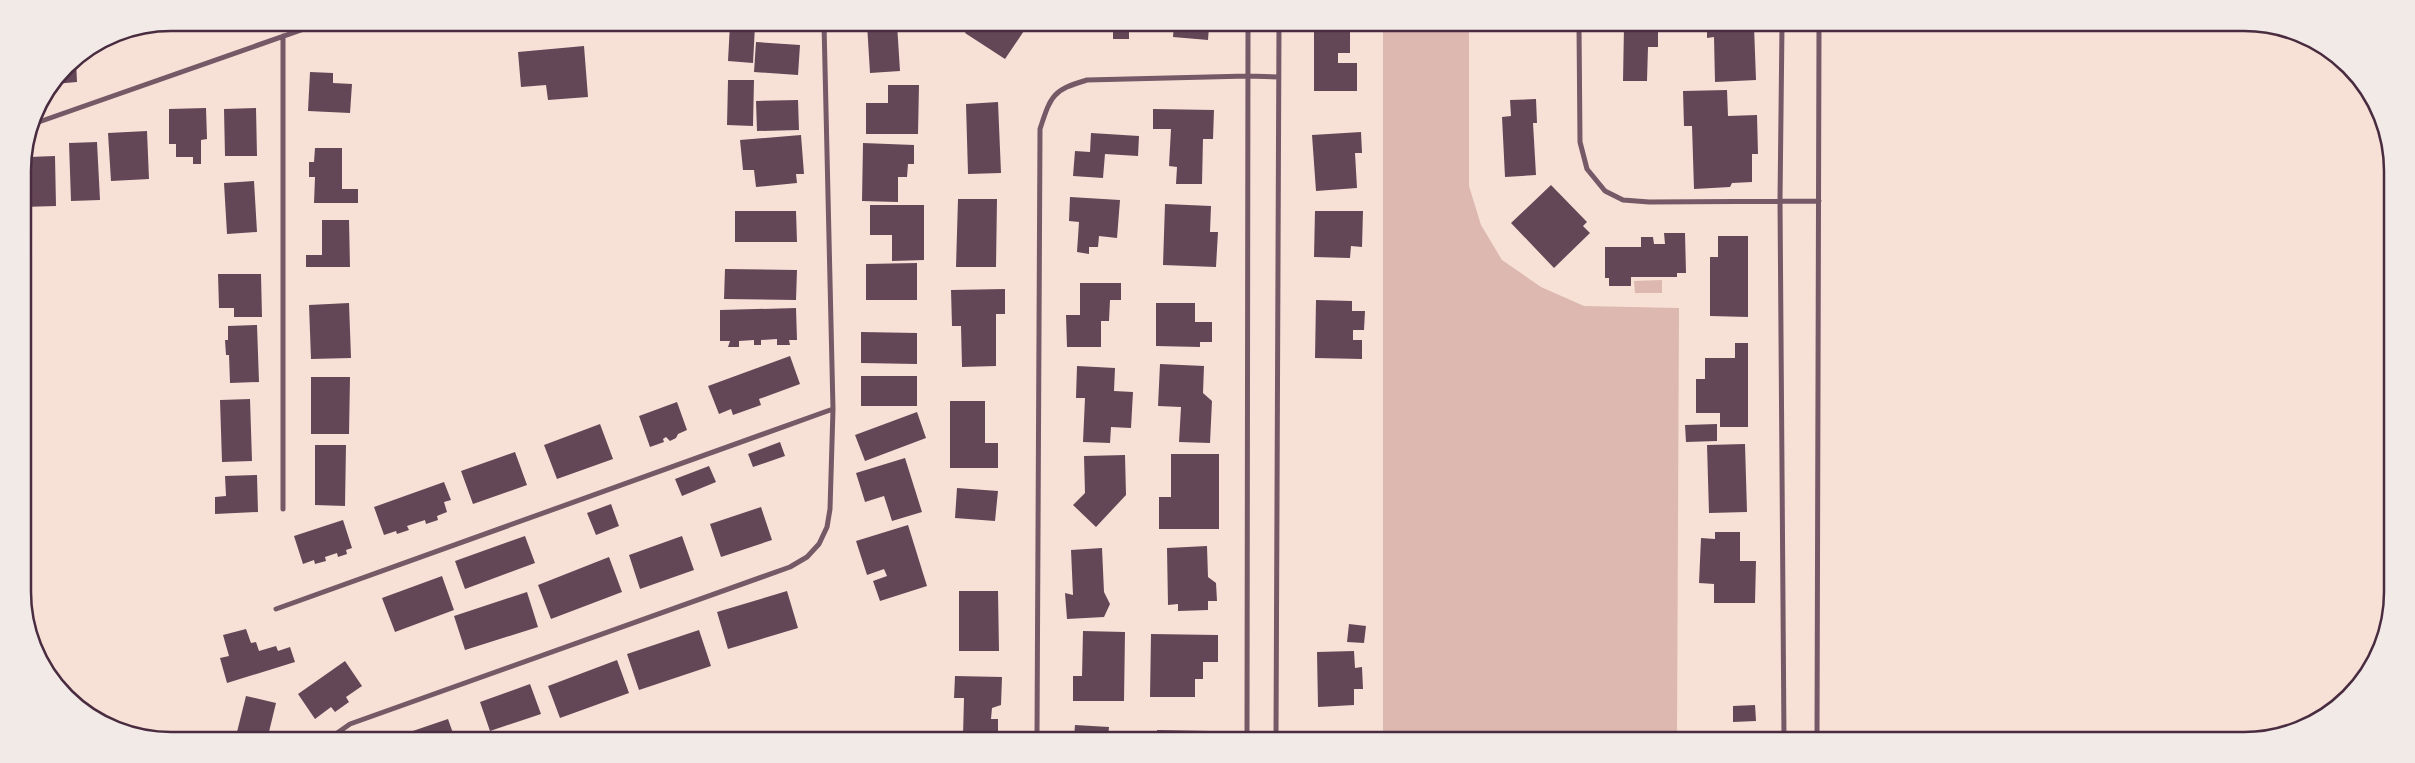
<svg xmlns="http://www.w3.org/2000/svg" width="2415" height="763" font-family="'Source Serif 4',serif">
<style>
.water{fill:#dcb8b0}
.building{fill:#644757}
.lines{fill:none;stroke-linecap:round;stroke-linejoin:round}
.minor{stroke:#755966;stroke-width:5}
.rim{fill:none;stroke:#4a2c40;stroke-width:2.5}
</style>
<rect width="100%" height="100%" fill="#f7e1d7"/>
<path class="water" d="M1383,25L1469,26V186L1481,225L1502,260L1541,287L1584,306L1679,308L1677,739L1383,738Z
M1662,280V293H1635L1634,281Z"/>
<path class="building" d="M639,24H703L702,31L639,29Z
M730,24L755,26L753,63L728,61Z
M867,24H897L900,71L870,73Z
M970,24L1028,25L1005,59L965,33Z
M1065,25H1092V31L1065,30Z
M1113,25H1129V39H1113Z
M1174,25L1209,27L1208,40L1173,37Z
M1624,26H1658V47H1648L1647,81H1623Z
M1707,26H1754L1756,80L1715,82L1714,37L1707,38Z
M1314,31H1350V53H1338V63H1357V91H1314Z
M756,42L800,45L798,75L754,72Z
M584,46L588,97L548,100L546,85L521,87L518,52Z
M76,60L77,82L54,84L66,66Z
M310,72L333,73V83L352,84L350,113L308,111Z
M728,80H754L753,126L727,125Z
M888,85H919L918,134H866V103H888Z
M1727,90L1728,116L1757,115L1758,154H1752V182L1732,183L1730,187L1694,189L1692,126H1684L1683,91Z
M1536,99L1537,123H1533L1536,175L1505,177L1502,117L1511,116L1510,100Z
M798,100L799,130L757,131L756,101Z
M998,102L1001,173L968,174L966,104Z
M206,108L207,139L201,140V164H193V157H176V144H169V109Z
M256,108L257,156H225L224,109Z
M1153,109L1214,110L1213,139H1203L1202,184H1176L1177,167L1169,166L1171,129H1153Z
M147,131L149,179L111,181L108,133Z
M1361,132L1362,153H1355L1357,188L1316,191L1312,135Z
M1091,133L1139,136L1138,156L1105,154L1103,178L1073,176L1075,151L1090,152Z
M801,135L804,174H796L797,183L756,187L754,170H743L740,140Z
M97,142L100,200L71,201L69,143Z
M863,143L914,145V164H908L907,177H898V202L862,201Z
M315,148H342V189H358V203H314L315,177H309V162H314Z
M55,156L56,206L23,207V173H30L29,157Z
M254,181L257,232L227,234L224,183Z
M1551,185L1587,222L1583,226L1590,233L1554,268L1511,223Z
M1070,197L1120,200L1117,238L1099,236L1098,247H1089V254L1077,252L1079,222L1069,221Z
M958,199H997L996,267H956Z
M1165,204L1211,206L1210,232H1218L1216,267L1163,265Z
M870,205H924V260L892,261V235H870Z
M735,211H796L797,242H735Z
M1315,211H1363L1362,247L1351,246L1350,258L1314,257Z
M322,220H349L350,267H306V255H322Z
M1664,233H1685L1686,273H1677V277H1631V286H1609V278H1605V247H1641V237H1653L1654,244H1665Z
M1718,236H1748V317L1710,316V257H1718Z
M917,263V300H866V264Z
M725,269L797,270L796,300L724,299Z
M218,274H261L262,317H234V308H219Z
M1080,283H1121V300H1110L1109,321H1101V347H1067L1066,315H1080Z
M1005,289V314H996V366L962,367L961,326H952L951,290Z
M1316,300L1352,301V311H1365L1364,330H1353V340H1362V359L1315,358Z
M349,303L351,358L311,359L309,305Z
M1156,303H1195V322H1212V342H1200V347L1156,346Z
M796,308L797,340H789L790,345H777V339L761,340V345H754V340L739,341V347H728L730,341H720V310Z
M257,325L259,382L230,383L229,355H226L225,340H228V326Z
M861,332L917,333V364L861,363Z
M1735,343H1748V427H1720V413H1696V379H1705V358H1735Z
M790,356L800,384L759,399L761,405L733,415L731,409L719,414L708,386Z
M1160,364L1204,366L1203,393L1212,401L1210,443L1179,442L1181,407L1158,406Z
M1077,366L1115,368L1114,391L1133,392L1131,428L1111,427L1110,443L1083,442L1085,398H1076Z
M861,376H917V406H861Z
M311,377H350L349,434H311Z
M250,399L252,461L222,462L220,400Z
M950,401H985V443H998V468H950Z
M677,402L687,430L678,434L676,438L670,441L666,437L663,439L664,442L650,447L639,416Z
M917,412L926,438L865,461L855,435Z
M600,424L613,459L557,479L544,445Z
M1717,424V441L1686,442L1685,425Z
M780,442L785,456L753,467L748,454Z
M1745,444L1747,512L1709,513L1707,445Z
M315,445H346L345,506L315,505Z
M515,452L527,485L473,504L461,471Z
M1171,454H1219V529H1159V497H1171Z
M1125,455L1126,495L1096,527L1073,505L1085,493L1084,456Z
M905,458L922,512L892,521L884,496L865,502L856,473Z
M709,466L716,482L682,496L675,479Z
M257,475L258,512L215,514V497L226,496L225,476Z
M444,482L451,500L444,502L447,512L437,516L438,520L426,524L425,520L407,526L409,530L397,534L396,531L384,535L374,507Z
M957,488L998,491L995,521L955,518Z
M611,504L619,526L596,535L587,513Z
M761,507L772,540L721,557L710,524Z
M343,520L352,548L346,550L347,554L338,557L337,553L325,557L326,561L315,564L314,560L303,564L294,536Z
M908,525L927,586L880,601L873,581L887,576L884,569L867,575L856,541Z
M1715,532H1740V561H1756L1755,603H1714V584L1699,583L1701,538L1715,539Z
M525,536L535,563L465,589L455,561Z
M682,536L694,570L640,589L629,555Z
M1207,546L1208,577L1216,583L1217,601H1208V610L1178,611V604L1168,605L1167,548Z
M1102,548L1104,592L1110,604L1104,617L1067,619L1065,593L1073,595L1071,550Z
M609,557L622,592L551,619L538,585Z
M442,576L454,610L395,632L382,598Z
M787,591L798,628L728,649L717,612Z
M959,591H998L999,651H959Z
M527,592L538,627L465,650L454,616Z
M1349,624L1366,626L1364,643L1347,642Z
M246,629L251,643L256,642L259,651L276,646L278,651L290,647L295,662L227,683L220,658L229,656L223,635Z
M699,630L711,666L639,690L627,654Z
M1083,631L1125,632L1124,701H1073V676H1082Z
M1151,634L1218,635V662H1203V679H1195V697H1150Z
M1354,651L1355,668L1362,667L1363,689H1354V705L1318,707L1317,652Z
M617,660L629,693L560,718L548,686Z
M345,661L362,686L346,697L349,702L335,712L331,707L315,719L298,694Z
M955,676L1002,677L1001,705L992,708L991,719H998V737L963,736L964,698H954Z
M530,684L541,714L490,731L480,702Z
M246,696L276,703L268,736H236Z
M1755,705L1756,721L1733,722V706Z
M448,719L454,736H398Z
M1075,725L1109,727L1108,738H1074Z
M1157,730L1211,731L1212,738H1157Z"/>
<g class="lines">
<path class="minor" d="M1579,26L1580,142L1587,169L1605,191L1623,200L1649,202L1819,201
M1782,26L1780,200L1784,739
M33,124L321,23
M283,509V36
M276,609L833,409
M333,736L350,724L790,567L807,557L819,544L827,527L830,509L833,409L824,24
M1037,737L1040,129C1051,95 1053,90 1087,80L1248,76L1279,77
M1247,738L1248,25
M1276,738L1279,25
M1817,739L1819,27"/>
</g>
<path d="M0 0H2415V763H0ZM171 31H2244A140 140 0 0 1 2384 171V592A140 140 0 0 1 2244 732H171A140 140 0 0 1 31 592V171A140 140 0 0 1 171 31Z" fill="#f1eae7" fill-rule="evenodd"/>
<path class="rim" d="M171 31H2244A140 140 0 0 1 2384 171V592A140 140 0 0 1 2244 732H171A140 140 0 0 1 31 592V171A140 140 0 0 1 171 31Z"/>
</svg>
